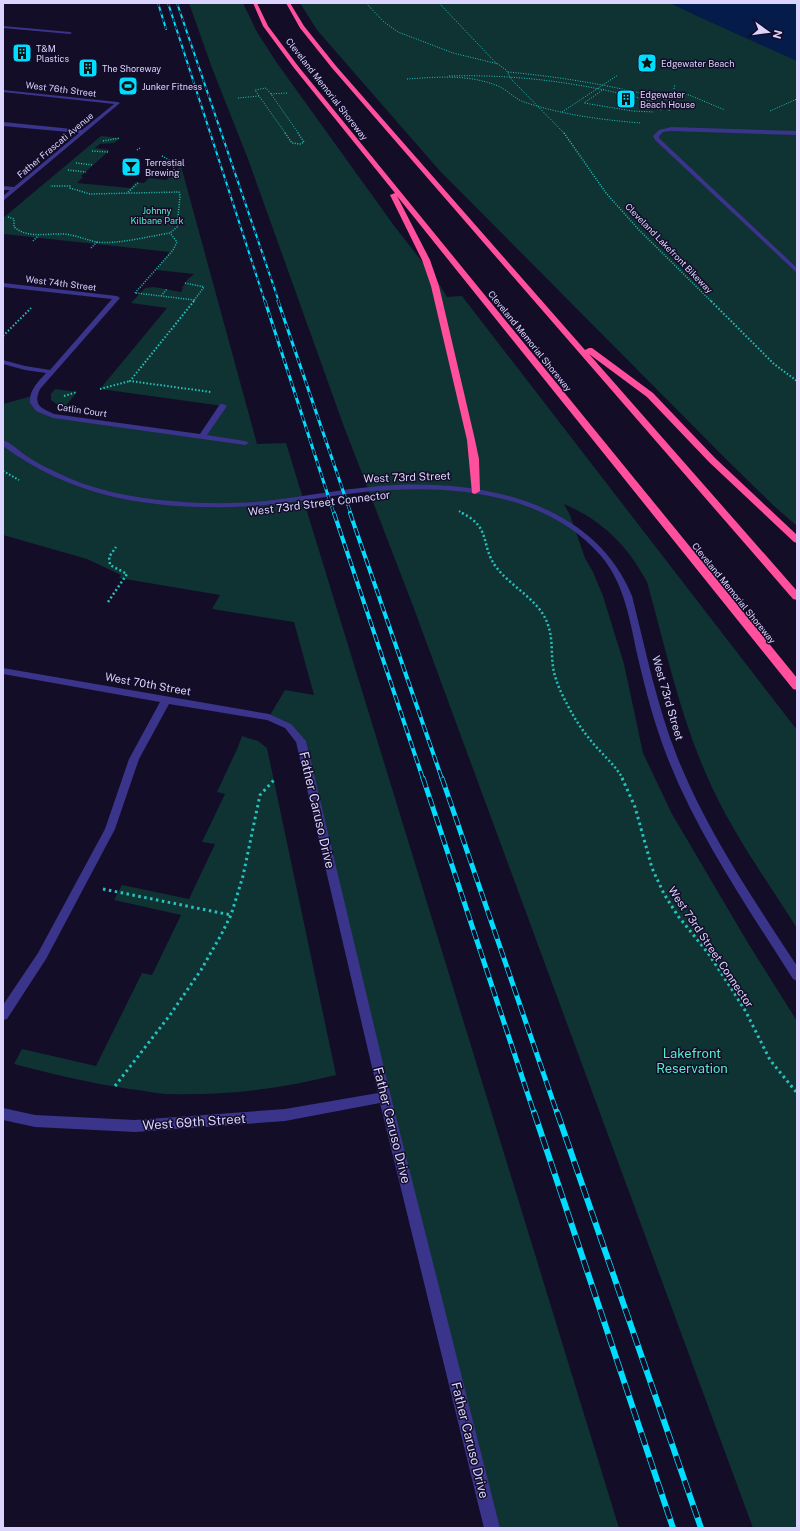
<svg xmlns="http://www.w3.org/2000/svg" width="800" height="1531" font-family="'Public Sans',sans-serif">
<style>
.green{fill:#0f3232}
.water{fill:#051b49}
.lines{fill:none;stroke-linecap:round;stroke-linejoin:round}
.path-far4{stroke:#24c3bf;stroke-width:1;stroke-dasharray:1 1.5;stroke-linecap:butt}
.path-far3{stroke:#24c3bf;stroke-width:1.5;stroke-dasharray:1 1.5;stroke-linecap:butt}
.path-far2{stroke:#24c3bf;stroke-width:2;stroke-dasharray:1.5 2;stroke-linecap:butt}
.path-far1{stroke:#24c3bf;stroke-width:2.5;stroke-dasharray:2 2.5;stroke-linecap:butt}
.path{stroke:#24c3bf;stroke-width:3;stroke-dasharray:2.5 3.5;stroke-linecap:butt}
.minor{fill:#3a348b;fill-rule:evenodd}
.highway{fill:#ff4f9d;fill-rule:evenodd}
.rail-far4-casing{stroke:#0df;stroke-width:2}
.rail-far3-casing{stroke:#0df;stroke-width:3}
.rail-far2-casing{stroke:#0df;stroke-width:4}
.rail-far1-casing{stroke:#0df;stroke-width:5}
.rail-casing{stroke:#0df;stroke-width:6}
.rail-far4{stroke:#130d28;stroke-width:1.5;stroke-dasharray:4;stroke-linecap:butt}
.rail-far3{stroke:#130d28;stroke-width:2;stroke-dasharray:6;stroke-linecap:butt}
.rail-far2{stroke:#130d28;stroke-width:2.5;stroke-dasharray:8;stroke-linecap:butt}
.rail-far1{stroke:#130d28;stroke-width:3.5;stroke-dasharray:10;stroke-linecap:butt}
.rail{stroke:#130d28;stroke-width:4.5;stroke-dasharray:13;stroke-linecap:butt}
.labels{text-anchor:middle;dominant-baseline:central;stroke-width:3;stroke-linejoin:round;paint-order:stroke}
.far-poi-label{font-size:9px;fill:#dad4ff;stroke:#130d28;text-anchor:start}
.far-street-label{font-size:9px;fill:#dad4ff;stroke:#130d28}
.far-park-label{font-size:9px;fill:#54ebca;stroke:#130d28}
.street-label{font-size:11px;fill:#dad4ff;stroke:#130d28}
.near-street-label{font-size:13px;fill:#dad4ff;stroke:#130d28}
.near-park-label{font-size:13px;fill:#54ebca;stroke:#130d28}
</style>
<rect width="100%" height="100%" fill="#130d28"/>
<path class="green" d="M189,3H243L257,32L277,63L395,227L438,282L447,297L462,296L797,730V928C765,878 729,828 706,774C679,712 665,646 647,582C627,545 603,521 564,504L570,515L585,558L593,572L603,596L624,664L643,753L672,814L748,943L797,1021V1528H753L413,606L343,424L248,159L212,68Z
M300,3H797V526L774,506L726,459L439,170L317,30Z
M101,136L120,138L114,143L100,144L95,148L110,150L81,176L83,177L77,183L130,188L136,182L144,183L149,178L166,180L181,166L257,444L286,443L619,1528H492L301,741L288,726L269,717L285,690L314,695L294,622L212,609L220,595L119,578L121,575L87,559L3,535V404L32,396L33,403L53,416L202,437L223,406L100,389L167,308L131,303L145,288L154,287L181,292L183,288H182L187,280L194,274L156,270L170,252L3,234V218Z
M55,389L77,392L65,407L59,406L51,400V394Z
M242,736L258,741L267,748L336,1075C280,1089 223,1096 165,1094C153,1093 141,1090 129,1089C90,1083 52,1074 14,1064L22,1049L96,1066L142,973L152,975L181,915L114,900L122,885L189,899L215,844L202,842L225,794L217,792L238,747Z"/>
<path class="water" d="M670,3H797V61L697,16Z"/>
<g class="lines">
<path class="path-far4" d="M366,3L384,22L398,32L453,53L498,64L506,70L512,80L565,134
M439,3L497,64
M508,72C572,78 634,89 695,108
M449,76C522,74 591,84 661,104V111
M407,79C437,77 469,74 498,86C508,90 515,100 527,103C564,115 603,120 641,123
M604,89L584,103L632,111L654,112
M287,93L271,94L299,134
M673,93L689,95L725,110
M259,96L255,90L266,88L271,94
M238,98L259,96L286,134
M669,111L675,84
M770,111L797,99
M562,112L618,75"/>
<path class="path-far3" d="M285,133L292,143L300,144L304,142L298,133
M564,133L606,193L640,231L712,302
M103,141L120,138
M137,150L140,148
M92,151L108,152
M162,156L173,162L174,170
M76,163L93,165
M68,170L86,172
M128,192L138,183
M8,217L14,219V227C28,239 47,233 64,234C76,235 86,240 97,242C114,245 151,236 170,233L177,227L180,196L179,192L90,194L70,188V186H50
M33,241L38,236
M91,248L97,242
M185,283L204,287L193,302
M135,293L173,250L177,242L170,233
M136,293L194,300
M161,296L167,289"/>
<path class="path-far2" d="M194,301L130,381L211,392
M711,301L774,364L797,381
M3,336L31,308
M100,389L130,381
M64,396L77,392
M3,471L19,480
M459,511L464,514"/>
<path class="path-far1" d="M462,513C492,528 480,545 496,567C512,588 540,600 548,625C553,639 551,653 553,667C555,680 561,693 567,704C573,716 580,727 588,737C599,752 614,763 623,779
M108,602L127,574L110,565L109,557L116,547"/>
<path class="path" d="M622,778L635,807L652,868L664,894L678,916L708,953L731,988L746,1012L770,1060L797,1093
M103,889L231,915
M115,1086L170,1015L201,970L221,935L231,915L243,876L260,795L274,780"/>
<path class="minor" d="M3,26L70,32L72,33L70,34L3,28Z
M3,90L118,102L120,103L3,201V196L10,190H3V186L14,187L79,133L3,126V122L82,130L114,104L3,92Z
M671,127L797,131V135L671,131L663,132L659,136V138L797,268V273L655,140L653,136L659,130Z
M3,283L117,296L120,298L40,389C33,405 40,408 54,414L200,434L220,404H223L227,406L207,435L245,441L249,443L245,445L53,418L36,411L30,403C29,390 38,382 46,373L25,370L3,364V360L25,366L50,370L112,299L3,287Z
M3,440C12,443 20,452 28,457C37,463 47,468 56,472C91,490 133,498 172,501C203,504 235,504 265,501C309,496 352,487 396,485C486,481 594,503 632,596C646,651 657,707 678,759C708,833 754,900 797,966V981L793,979C748,908 699,837 668,759C655,726 646,692 638,658C630,622 625,584 601,556C544,490 445,484 364,492C320,497 277,506 233,507C148,509 72,497 3,446Z
M3,668L269,714L291,724L306,741L391,1097L500,1528H484L380,1103L285,1121L135,1132L35,1127L3,1120V1108L35,1115L135,1120L285,1109L378,1093L296,742L285,728L267,720L169,704L139,759L115,829L46,959L7,1019L3,1020V1005L38,953L105,829L129,759L160,702L3,674Z"/>
<path class="highway" d="M253,3H257L268,26L298,66L797,678V690L793,689L397,196L430,260L439,286L475,440L479,459L480,491L475,494L472,493L467,440L431,286L422,260L390,195L395,193L294,68L263,26Z
M286,3H290L304,26L336,66L585,350L589,348H592L653,393L715,458L797,535V543L794,542L709,462L647,397L589,354L797,591V600L793,599L332,68L300,28Z"/>
<defs>
<path id="rail-far4" d="M158,3L166,29
M168,3L265,302
M177,3L279,302"/>
<path id="rail-far3" d="M265,301L334,514
M278,301L351,514"/>
<path id="rail-far2" d="M334,513L423,779
M350,513L442,779"/>
<path id="rail-far1" d="M423,778L534,1113
M442,778L557,1113"/>
<path id="rail" d="M534,1112L673,1528
M557,1112L701,1528"/>
</defs>
<use href="#rail-far4" class="rail-far4-casing"/>
<use href="#rail-far3" class="rail-far3-casing"/>
<use href="#rail-far2" class="rail-far2-casing"/>
<use href="#rail-far1" class="rail-far1-casing"/>
<use href="#rail" class="rail-casing"/>
<use href="#rail-far4" class="rail-far4"/>
<use href="#rail-far3" class="rail-far3"/>
<use href="#rail-far2" class="rail-far2"/>
<use href="#rail-far1" class="rail-far1"/>
<use href="#rail" class="rail"/>
</g>
<defs>
<symbol id="building-square" viewBox="-11 -11 22 22"><rect x="-9" y="-9" width="18" height="18" rx="4" fill="#0df" stroke="#130d28"/><path d="M-4-6H4V6H1V3H-1V6H-4ZM-2.5-4.3h1.7v1.8h-1.7ZM.8-4.3h1.7v1.8H.8ZM-2.5-1h1.7V.8h-1.7ZM.8-1h1.7V.8H.8Z" fill="#111"/></symbol>
<symbol id="sight-square" viewBox="-11 -11 22 22"><rect x="-9" y="-9" width="18" height="18" rx="4" fill="#0df" stroke="#130d28"/><path d="M0-6L1.8-2.2L6-1.7L2.9 1.2L3.7 5.4L0 3.3L-3.7 5.4L-2.9 1.2L-6-1.7L-1.8-2.2Z" fill="#111"/></symbol>
<symbol id="stadium-square" viewBox="-11 -11 22 22"><rect x="-9" y="-9" width="18" height="18" rx="4" fill="#0df" stroke="#130d28"/><path d="M0-5a6.5 5 0 1 0 0 10a6.5 5 0 1 0 0-10ZM-3.5-1.8h7v3.6h-7Z" fill="#111"/></symbol>
<symbol id="bar-square" viewBox="-11 -11 22 22"><rect x="-9" y="-9" width="18" height="18" rx="4" fill="#0df" stroke="#130d28"/><path d="M-6-5H6L.8 .8V4.5H3.5V6h-7V4.5H-.8V.8Z" fill="#111"/></symbol>
</defs>
<g fill-rule="evenodd">
<use href="#building-square" x="11" y="42" width="22" height="22"/>
<use href="#sight-square" x="636" y="52" width="22" height="22"/>
<use href="#building-square" x="77" y="57" width="22" height="22"/>
<use href="#stadium-square" x="117" y="75" width="22" height="22"/>
<use href="#building-square" x="615" y="88" width="22" height="22"/>
<use href="#bar-square" x="120" y="156" width="22" height="22"/>
</g>
<g class="labels">
<g class="far-poi-label">
<text x="36" y="48">T&amp;M<tspan x="36" dy="10">Plastics</tspan></text>
<text x="661" y="63">Edgewater Beach</text>
<text x="102" y="68">The Shoreway</text>
<text x="142" y="86">Junker Fitness</text>
<text x="640" y="94">Edgewater<tspan x="640" dy="10">Beach House</tspan></text>
<text x="145" y="162">Terrestial<tspan x="145" dy="10">Brewing</tspan></text>
</g>
<g class="far-street-label">
<text transform="translate(61 89) rotate(7)">West 76th Street</text>
<text transform="translate(327 89) rotate(52)">Cleveland Memorial Shoreway</text>
<text transform="translate(55 145) rotate(-40)">Father Frascati Avenue</text>
<text transform="translate(669 248) rotate(46)">Cleveland Lakefront Bikeway</text>
<text transform="translate(61 283) rotate(7)">West 74th Street</text>
<text transform="translate(530 341) rotate(51)">Cleveland Memorial Shoreway</text>
<text transform="translate(82 410) rotate(8)">Catlin Court</text>
<text transform="translate(734 593) rotate(51)">Cleveland Memorial Shoreway</text>
</g>
<g class="far-park-label">
<text x="157" y="210">Johnny<tspan x="157" dy="10">Kilbane Park</tspan></text>
</g>
<g class="street-label">
<text transform="translate(407 477) rotate(-2)">West 73rd Street</text>
<text transform="translate(319 503) rotate(-7)">West 73rd Street Connector</text>
<text transform="translate(148 684) rotate(10)">West 70th Street</text>
<text transform="translate(668 698) rotate(74)">West 73rd Street</text>
<text transform="translate(711 947) rotate(56)">West 73rd Street Connector</text>
</g>
<g class="near-street-label">
<text transform="translate(317 810) rotate(77)">Father Caruso Drive</text>
<text transform="translate(194 1122) rotate(-4)">West 69th Street</text>
<text transform="translate(392 1125) rotate(76)">Father Caruso Drive</text>
<text transform="translate(470 1440) rotate(76)">Father Caruso Drive</text>
</g>
<g class="near-park-label">
<text x="692" y="1053">Lakefront<tspan x="692" dy="15">Reservation</tspan></text>
</g>
</g>
<rect width="800" height="1531" fill="none" stroke="#dad4ff" stroke-width="8"/>
<g transform="translate(768 32) rotate(104)" stroke="#130d28" stroke-width="3" paint-order="stroke">
<path d="M0-3L7 15L0 10L-7 15Z" fill="#dad4ff"/>
<text y="-6" font-size="11" font-weight="bold" text-anchor="middle" fill="#dad4ff">N</text>
</g>
</svg>
